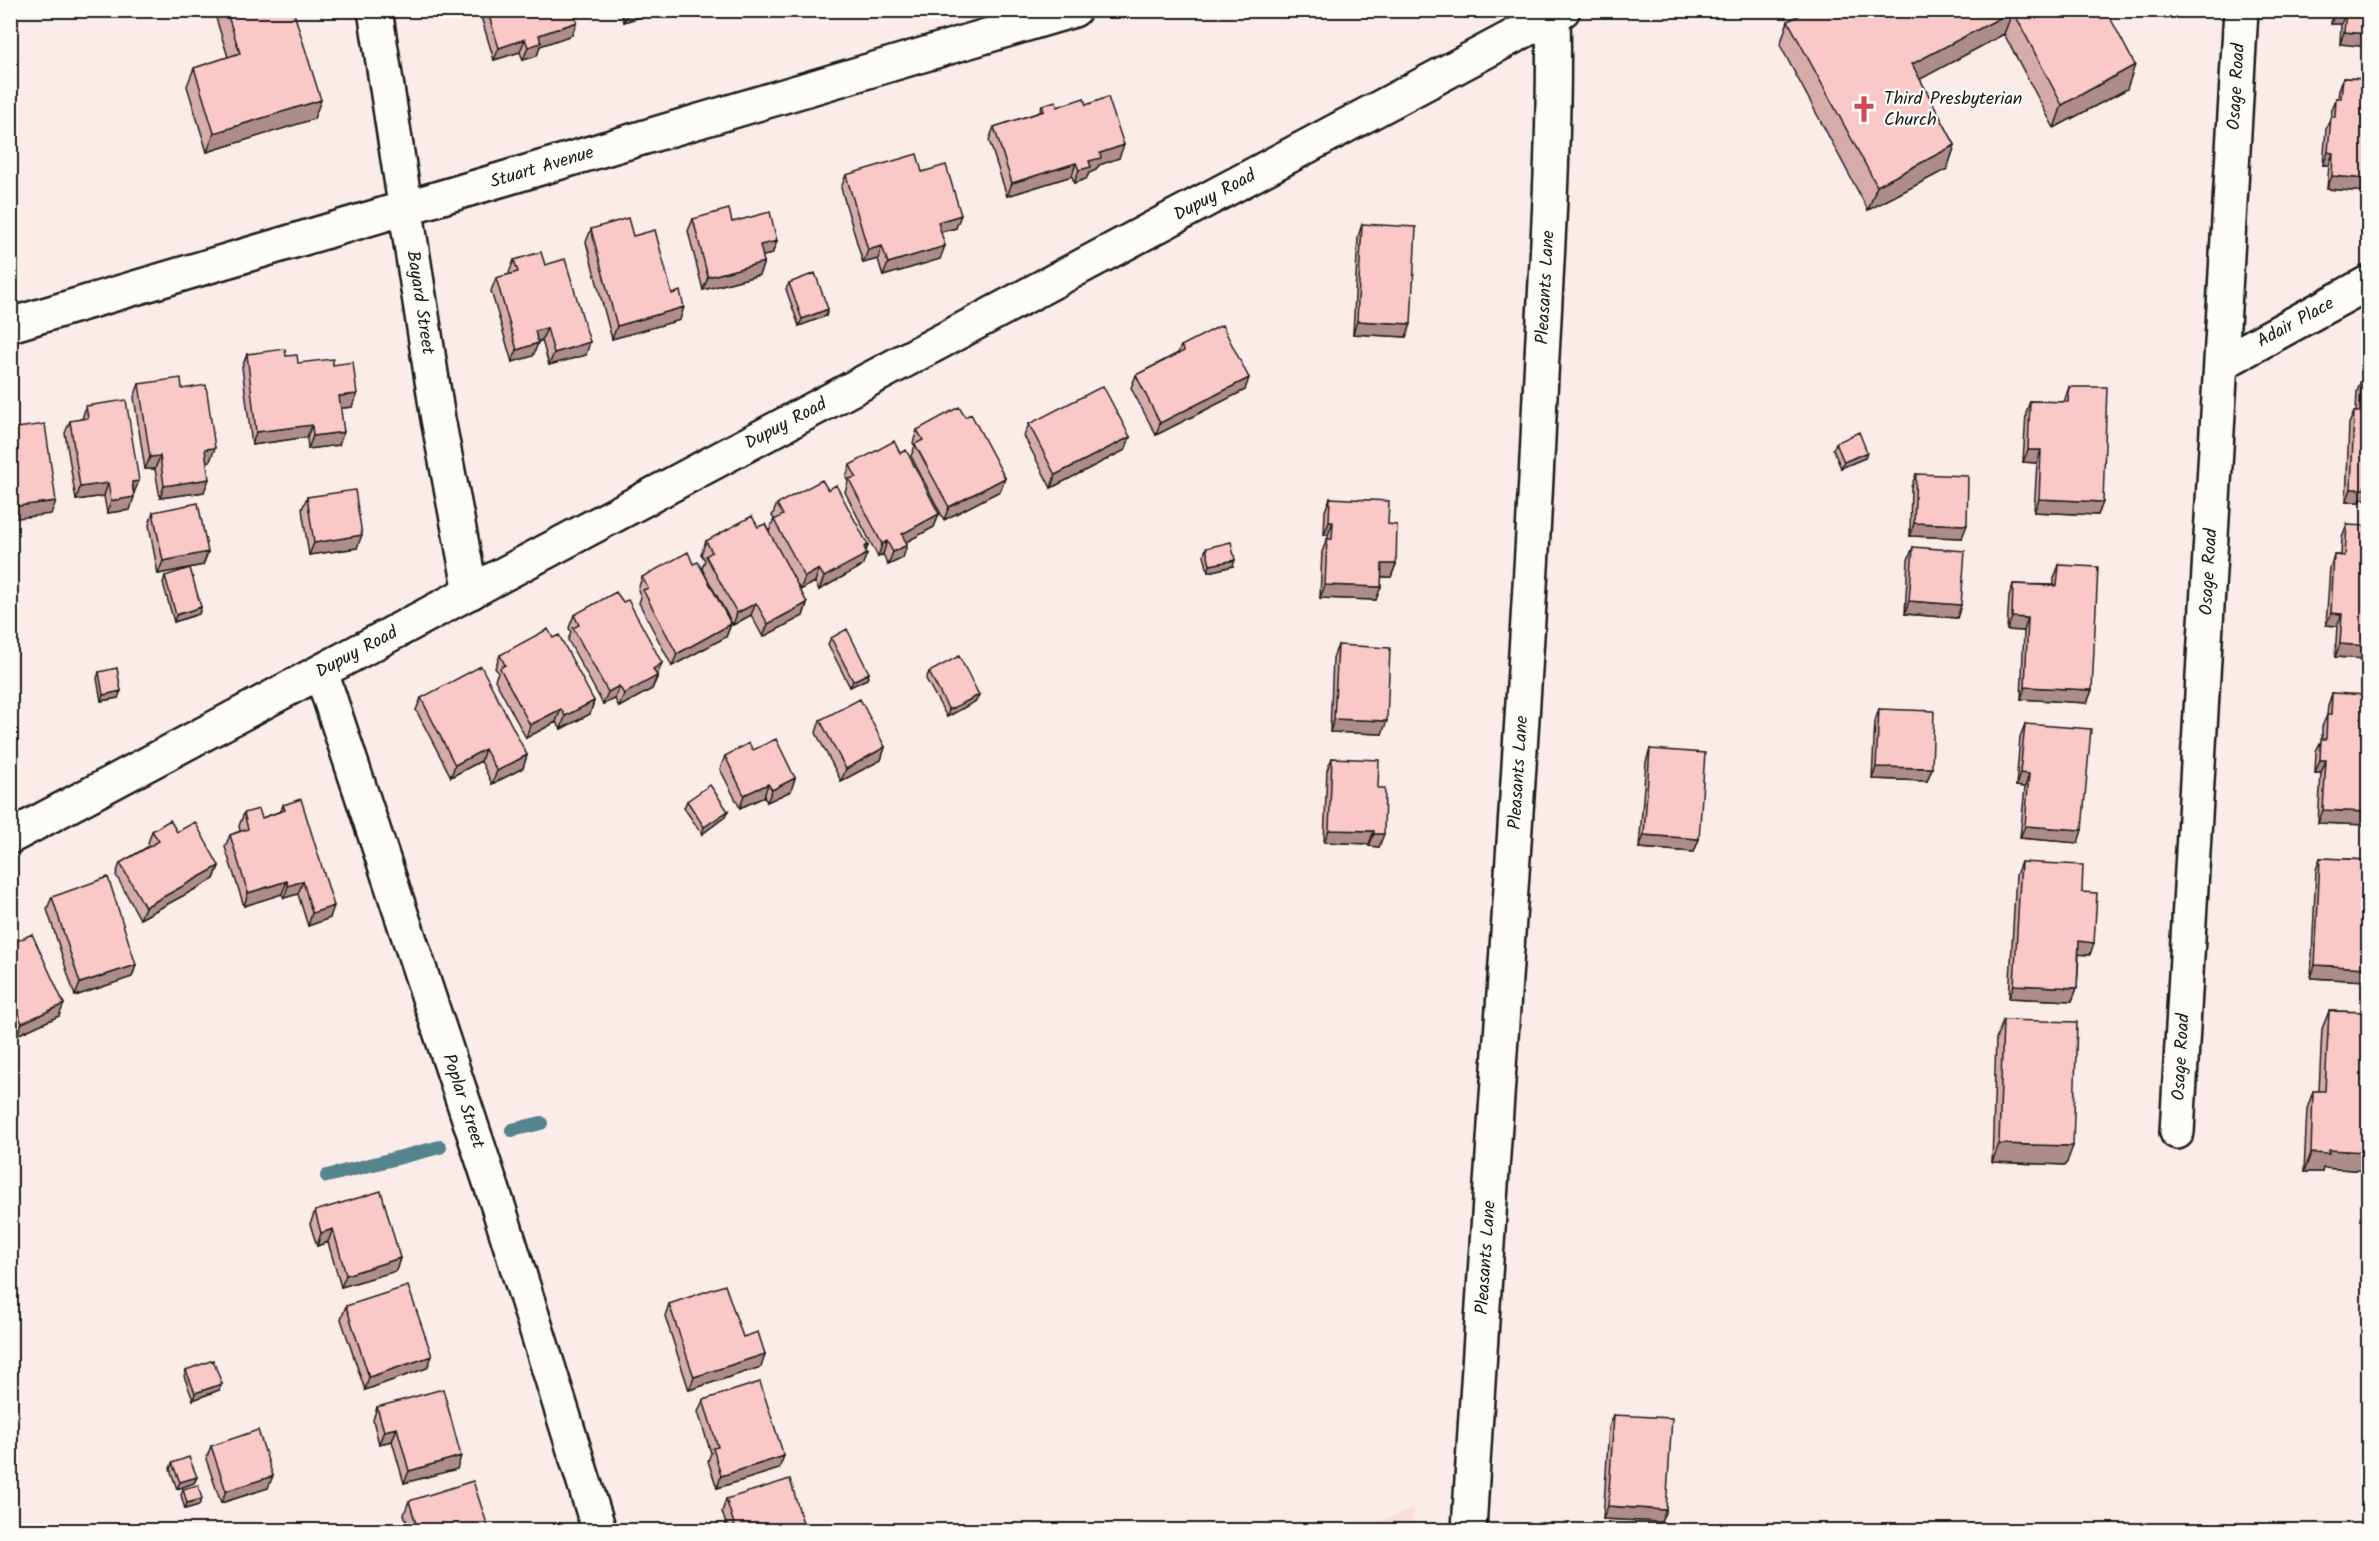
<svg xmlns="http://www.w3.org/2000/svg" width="2379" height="1541" font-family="Kalam,sans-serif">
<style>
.built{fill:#f7dddb}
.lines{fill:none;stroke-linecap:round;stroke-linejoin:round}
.stream{stroke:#55848d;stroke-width:14}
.minor-casing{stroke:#1c1c1c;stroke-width:38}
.minor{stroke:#fdfcf7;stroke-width:33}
.wall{fill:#d6acab;stroke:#1c1c1c;stroke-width:1.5}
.shaded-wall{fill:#ae8c8b;stroke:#1c1c1c;stroke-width:1.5}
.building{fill:#f9c8c7;stroke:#1c1c1c;stroke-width:1.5}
.labels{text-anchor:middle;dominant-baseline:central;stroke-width:4.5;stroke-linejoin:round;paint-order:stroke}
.street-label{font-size:18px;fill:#1c1c1c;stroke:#fdfcf7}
.poi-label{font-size:18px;fill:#1c1c1c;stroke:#fdfcf7;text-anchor:start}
</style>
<rect width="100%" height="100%" fill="#fcece9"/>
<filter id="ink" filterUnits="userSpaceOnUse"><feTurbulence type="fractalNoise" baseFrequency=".0167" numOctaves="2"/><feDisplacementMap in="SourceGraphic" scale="12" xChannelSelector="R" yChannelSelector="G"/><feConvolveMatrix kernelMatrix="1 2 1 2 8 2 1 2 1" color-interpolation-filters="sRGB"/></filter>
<g filter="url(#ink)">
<path class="built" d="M1414,1509L1412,1530H1353Z"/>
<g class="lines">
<path class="stream" d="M512,1130L541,1123
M327,1176L440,1147"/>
<defs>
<g id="minor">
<path id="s1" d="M375,10L438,419L471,592"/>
<path id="s2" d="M10,325L1074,10"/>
<path id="s3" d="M2222,363L2368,283"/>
<path id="s4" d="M321,672L499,1209L599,1530"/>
<path id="s5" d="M10,837L1563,10"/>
<path id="s6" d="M2177,1132L2241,10"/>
<path id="s7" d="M1469,1530C1490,1166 1520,803 1538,439C1544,296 1556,153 1553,10"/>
</g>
</defs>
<use href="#minor" class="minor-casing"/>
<use href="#minor" class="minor"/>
</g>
<path class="wall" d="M219,10H293L314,119L207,152L187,86L194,68L228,57L216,18Z
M479,10H573L572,35L540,46L537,56L523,60L520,52L494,60Z
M620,10H661L624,22Z
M1809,10H2106L2127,89L2054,128L2004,34L1920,79L1955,145L1947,169L1868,210L1780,45L1788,21Z
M2332,10H2368L2340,44L2341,24H2331Z
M2343,78L2368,79V192L2327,189L2329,165H2323L2326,129L2331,117L2332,110L2336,98H2338L2339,90Z
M1042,105L1057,107L1086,105L1119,158L1099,165L1096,170L1089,173L1086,179L1074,183L1072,176L1007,196L989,140L994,127L1040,112Z
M922,172L956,228L941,232L940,259L883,276L878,259L863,263L841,188L846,175Z
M693,219L732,222L777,241L772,254L762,256L764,262L759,275L703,290L688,231Z
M1362,224L1411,324L1406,337L1353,334L1358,237Z
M591,229L633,236L672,294L680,320L612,339L586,242Z
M514,260L545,265L586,355L549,365L542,340L538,342L533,356L512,362L491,291L496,278L510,274L509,273Z
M789,283L828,309L826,316L799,326L786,289Z
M1181,346L1245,390L1156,435L1131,388L1136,375L1178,353Z
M247,354L286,356L298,363L333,365L352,407L341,408L339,445L308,449L307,437L252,445L242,367Z
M2368,358V499H2361L2360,502H2346L2349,424L2354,412H2356L2357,392L2361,380H2363L2364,371Z
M139,384L182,389L210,461H206L204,492L160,498L155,469H145L134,397Z
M2069,387L2103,502L2098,515L2034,512L2037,463L2023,462L2026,413L2030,401L2064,402Z
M86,406L134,493L130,510L107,513L104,496L76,500L65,433L70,421L82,419Z
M965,417L1005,478L1000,491L944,520L911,456L915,446L913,443L917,430Z
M1029,424L1130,437L1125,450L1051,488L1024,436Z
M1836,443L1865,458L1841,468L1833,449Z
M900,453L939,514L934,527L906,542L903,558L888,565L883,554L878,557L845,492L848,482L846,477L850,465Z
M1916,474L1962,538L1910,536L1911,487Z
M828,490L868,545L862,566L819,590L815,582L800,590L807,603L803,616L763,637L751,615L733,625L702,569L705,560L701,554L706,541L758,527L769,532L774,519L772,516L777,504Z
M307,497L357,548L309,555L302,509Z
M1330,498L1388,524L1396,564L1391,577H1381L1376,600L1320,598L1322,552L1327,539H1328V535H1324L1325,511Z
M153,512L208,552L203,565L158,574L149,525Z
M2347,525L2368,659L2335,657L2337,626L2326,625L2330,568L2334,555H2341L2342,538Z
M1913,547L1961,605L1957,618L1905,614L1908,560Z
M1206,548L1233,566L1208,572L1204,555Z
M693,564L731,624L726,637L672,666L639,603L641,597L638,590L642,577Z
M2059,565L2092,690L2087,703L2021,699L2024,631L2007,630L2009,597L2013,584L2054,585V578Z
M165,576L201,607L199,614L174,622L163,583Z
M574,615L658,676L652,689L619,707L615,699L603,704L568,640L571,632L569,628Z
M553,638L594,701L590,714L561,729L556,722L526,738L495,680L498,672L495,668L500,655Z
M831,638L869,673L867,679L850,687L828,644Z
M1338,645L1382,734L1330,732L1333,658Z
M99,672L118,698L101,701L97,678Z
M929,672L976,701L947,717L926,679Z
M2332,693L2368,716V825L2318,823L2321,773H2315L2316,751L2322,739V727L2327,715L2328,706Z
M421,698L527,755L523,768L492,784L481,761L451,777L416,710Z
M1879,709L1932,768L1927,781L1872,779L1875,721Z
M820,720L885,747L881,760L841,781L816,733Z
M2025,724L2078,843L2020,838L2025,787L2016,786L2020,737Z
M1650,749L1699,839L1694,852L1639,848L1646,762Z
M753,750L791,791L767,802L764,797L740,808L720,769L725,756Z
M1332,758L1378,788L1379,847L1369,846V844L1324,842L1327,770Z
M687,801L725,817L702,834L684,808Z
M283,805L330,918L308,926L298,894L284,898L282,894L244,906L225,847L230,835L240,831L239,826L244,813L262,818L281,811Z
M152,831L219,866L214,879L140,919L116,875L120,863L149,846L148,843Z
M2320,858L2368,860V981L2311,978L2316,870Z
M2021,862L2082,892L2090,955L2079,954L2077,988L2072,1001L2009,998L2016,875Z
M52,897L136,965L132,977L75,996L47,909Z
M10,937L59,1016L17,1035L10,1021Z
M2329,1011L2368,1012V1171L2323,1168L2322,1172H2304L2307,1109L2313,1091H2319L2322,1029Z
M2003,1020L2066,1165L1992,1162L1996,1039Z
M315,1211L400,1258L396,1271L341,1287L328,1242L317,1246L310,1224Z
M669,1304L743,1337L765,1354L761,1367L689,1390L665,1316Z
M346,1306L432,1356L427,1368L365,1390L341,1319Z
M186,1370L219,1390L193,1400L184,1376Z
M703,1400L779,1469L717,1488L708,1461L711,1453L698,1412Z
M377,1407L457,1469L404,1483L392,1441L379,1444L373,1420Z
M1614,1415L1666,1510L1661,1522L1603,1519L1609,1427Z
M211,1446L268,1488L221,1503L206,1459Z
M172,1463L197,1477L194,1483L177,1489L170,1469Z
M183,1489L199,1505L185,1509L181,1495Z
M726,1499L805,1530H728L722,1512Z
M409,1501L489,1530H409L404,1514Z"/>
<path class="shaded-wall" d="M628,10H661L624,22Z
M2013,11L2004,34L1904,88L1912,64Z
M2335,11L2346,12L2341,24H2331Z
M577,22L572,35L540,46L537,56L523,60L528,47L539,35Z
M2344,32L2368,34V47L2340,44Z
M525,39L520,52L494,60L499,48Z
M2135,65L2127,89L2054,128L2062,105Z
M321,100L314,119L207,152L214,133Z
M1124,145L1119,158L1099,165L1096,170L1089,173L1086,179L1074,183L1079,170L1100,153Z
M1955,145L1947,169L1868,210L1877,186Z
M2328,152L2333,153L2329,165H2323Z
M1076,163L1072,176L1007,196L1012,183Z
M2332,176L2368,179V192L2327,189Z
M961,215L956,228L933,234L938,222Z
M777,241L772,254L755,258L760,245Z
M882,246L878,259L863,263L868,250Z
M945,246L940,259L883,276L888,263Z
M764,262L759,275L703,290L708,277Z
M684,307L680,320L612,339L617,326Z
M828,309L826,316L799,326L802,319Z
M1357,321L1411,324L1406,337L1353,334Z
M547,328L542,340L530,344L535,331Z
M590,342L586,355L549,365L554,353Z
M538,343L533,356L512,362L517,350Z
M1249,378L1245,390L1156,435L1160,423Z
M357,394L352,407L334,409L339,396Z
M312,425L307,437L252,445L256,432Z
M344,432L339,445L308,449L313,436Z
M1130,437L1125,450L1051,488L1055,475Z
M215,448L210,461L200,462L205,449Z
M2028,450H2041L2037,463L2023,462Z
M1867,452L1865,458L1841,468L1844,462Z
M160,456L155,469H145L150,457Z
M1005,478L1000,491L944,520L949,507Z
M209,479L204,492L160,498L164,486Z
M139,481L134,493L132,482Z
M108,483L104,496L76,500L80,487Z
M2365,486H2368V499H2361L2360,502H2346L2351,489Z
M134,497L130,510L107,513L111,501Z
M2039,499L2103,502L2098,515L2034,512Z
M56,501L51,514L10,519V507Z
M939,514L934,527L897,547L902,534Z
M1329,522H1333L1328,535H1324Z
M1914,523L1967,525L1962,538L1910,536Z
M362,535L357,548L309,555L314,543Z
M887,541L883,554L878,557L882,544Z
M868,545L864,555L867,554L862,566L819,590L824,577L864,547Z
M907,545L903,558L888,565L893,552Z
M208,552L203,565L158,574L163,561Z
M1235,560L1233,566L1208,572L1210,565Z
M1382,564H1396L1391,577H1377Z
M819,569L815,582L800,590L805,577Z
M1325,585L1381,587L1376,600L1320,598Z
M1909,601L1961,605L1957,618L1905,614Z
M756,603L751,615L733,625L737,613Z
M807,603L803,616L763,637L768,624Z
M201,607L199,614L174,622L176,615Z
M2331,613L2342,614L2337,626L2326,625Z
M2012,617L2028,618L2024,631L2007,630Z
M731,624L726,637L672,666L677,654Z
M2340,644L2368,646V659L2335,657Z
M662,663L652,689L619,707L624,694L653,669Z
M869,673L867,679L850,687L853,681Z
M619,686L615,699L603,704L608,692Z
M2025,687L2092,690L2087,703L2021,699Z
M121,691L118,698L101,701L103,695Z
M979,695L976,701L947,717L949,710Z
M594,701L590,714L561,729L565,716Z
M561,709L556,722L526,738L530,725Z
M1334,719L1387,721L1382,734L1330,732Z
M885,747L881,760L841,781L846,769Z
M485,749L481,761L451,777L455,765Z
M527,755L523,768L492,784L497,771Z
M2320,760H2326L2321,773H2315Z
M1876,767L1932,768L1927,781L1872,779Z
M2020,773L2029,774L2025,787L2016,786Z
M795,778L791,791L767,802L772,790Z
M768,784L764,797L740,808L744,795Z
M2323,810L2368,812V825L2318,823Z
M728,811L725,817L702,834L704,827Z
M2025,826L2082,830L2078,843L2020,838Z
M1329,830L1374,831L1369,844L1324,842Z
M1374,834H1384L1379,847L1369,846Z
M1644,835L1699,839L1694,852L1639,848Z
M219,866L214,879L140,919L145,907Z
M287,881L282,894L244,906L248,893Z
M303,881L298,894L284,898L288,886Z
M334,906L330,918L308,926L312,913Z
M2079,941L2094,943L2090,955L2075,954Z
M136,965L132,977L75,996L80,983Z
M2315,965L2368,968V981L2311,978Z
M2014,985L2077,988L2072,1001L2009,998Z
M64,1004L59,1016L17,1035L22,1023Z
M1999,1144L2073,1146L2066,1165L1992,1162Z
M2329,1150L2368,1152V1171L2323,1168L2322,1172H2304L2311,1153Z
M333,1229L328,1242L317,1246L321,1233Z
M400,1258L396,1271L341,1287L346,1275Z
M765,1354L761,1367L689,1390L694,1377Z
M432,1356L427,1368L365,1390L369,1377Z
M222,1384L219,1390L193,1400L195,1393Z
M397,1428L392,1441L379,1444L384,1431Z
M461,1456L457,1469L404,1483L409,1471Z
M784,1456L779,1469L717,1488L721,1476Z
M273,1476L268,1488L221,1503L226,1491Z
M197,1477L194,1483L177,1489L180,1482Z
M202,1499L199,1505L185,1509L187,1503Z
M1608,1506L1666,1510L1661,1522L1603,1519Z"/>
<path class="building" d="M226,10H293L321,100L214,133L194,68L240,53Z
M487,10H573L577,22L539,35L541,43L528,47L525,39L499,48Z
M1809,10H2106L2135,65L2062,105L2013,11L1912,64L1955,145L1877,186L1788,21Z
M2368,10V34L2344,32L2346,12L2335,11Z
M2343,78L2368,79V179L2332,176L2333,153L2328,152L2331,116L2335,117L2336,98H2341Z
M1108,97L1124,145L1100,153L1101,158L1089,161L1091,167L1079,170L1076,163L1012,183L994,127L1044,111L1042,105L1056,101L1057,107L1084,98L1086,105Z
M917,154L922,172L946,165L961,215L938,222L945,246L888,263L882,246L868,250L846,175Z
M729,209L732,222L770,212L777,241L760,245L764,262L708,277L693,219Z
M628,218L633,236L655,230L672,294L680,291L684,307L617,326L591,229Z
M1362,224L1416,227L1411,324L1357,321Z
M541,252L545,265L565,259L590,342L554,353L547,328L535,331L538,343L517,350L496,278L518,272L514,260Z
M815,273L828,309L802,319L789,283Z
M1222,325L1249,378L1160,423L1136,375L1184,351L1181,346Z
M285,349L286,356L297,355L298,363L333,359V365L353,362L357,394L339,396L344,432L313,436L312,425L256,432L247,354Z
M2368,358V486H2365L2364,489H2351L2354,412H2360L2361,380H2367Z
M181,378L182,389L206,385L215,448L205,449L209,479L164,486L160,456L150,457L139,384Z
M1103,386L1130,437L1055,475L1029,424Z
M2069,387H2107L2103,502L2039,499L2041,450H2028L2030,401L2068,402Z
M126,400L139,481L132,482L134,497L111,501L108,483L80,487L70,421L88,418L86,406Z
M959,407L965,417L971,414L1005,478L949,507L915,444L923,440L917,430Z
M45,424L56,501L10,507V429Z
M1859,432L1867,452L1844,462L1836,443Z
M894,441L900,453L906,450L939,514L902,534L907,545L893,552L887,541L882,544L849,479L856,477L850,465Z
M1916,474L1968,476L1967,525L1914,523Z
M822,480L828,490L836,485L868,545L864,547L867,554L824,577L819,569L805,577L774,520L783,515L777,504Z
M355,490L362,535L314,543L307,497Z
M1330,498L1389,501L1388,524L1397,525L1396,564H1382L1381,587L1325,585L1327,539H1332L1333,522H1329Z
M198,503L208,552L163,561L153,512Z
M752,516L758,527L765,524L807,603L768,624L756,603L737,613L706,556L712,552L706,541Z
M2347,525L2368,526V646L2340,644L2342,614L2331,613L2334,555L2345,556Z
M1231,542L1235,560L1210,565L1206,548Z
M1913,547L1965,551L1961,605L1909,601Z
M688,552L693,564L698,562L731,624L677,654L643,590L648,588L642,577Z
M2059,565L2098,567L2092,690L2025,687L2028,618L2012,617L2013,584L2057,586Z
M190,568L201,607L176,615L165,576Z
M616,592L623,602L628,600L662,663L653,669L657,676L624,694L619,686L608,692L573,628L579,625L574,615Z
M548,629L553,638L559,635L594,701L565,716L561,709L530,725L500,668L505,665L500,655Z
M847,629L869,673L853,681L831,638Z
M1338,645L1390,648L1387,721L1334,719Z
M959,656L979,695L949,710L929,672Z
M481,666L527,755L497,771L485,749L455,765L421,698Z
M117,668L121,691L103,695L99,672Z
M2332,693L2368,695L2367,716H2368V812L2323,810L2326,760H2320L2321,739H2326L2327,715H2331Z
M860,699L885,747L846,769L820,720Z
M1879,709L1934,711L1932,768L1876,767Z
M2025,724L2091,729L2082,830L2025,826L2029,774L2020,773Z
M776,739L795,778L772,790L768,784L744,795L725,756L749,743L753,750Z
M1650,749L1705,753L1699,839L1644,835Z
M1332,758L1379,760L1378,788H1385L1384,834H1374V831L1329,830Z
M710,785L728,811L704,827L687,801Z
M301,799L334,906L312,913L303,881L288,886L287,881L248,893L230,835L248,829L244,813L259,809L262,818L285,810L283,805Z
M170,820L177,832L195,822L219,866L145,907L120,863L159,841L152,831Z
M2320,858L2368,860V968L2315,965Z
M2021,862L2083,865L2082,892L2097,893L2094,943L2079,941L2077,988L2014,985Z
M108,877L136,965L80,983L52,897Z
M32,934L64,1004L22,1023L11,999L10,1000V937L13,943Z
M2329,1011L2368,1012V1152L2329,1150V1154L2311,1153L2313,1091H2325Z
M2003,1020L2077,1022L2073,1146L1999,1144Z
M381,1191L400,1258L346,1275L333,1229L321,1233L315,1211Z
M725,1285L743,1337L758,1332L765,1354L694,1377L669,1304Z
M408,1286L432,1356L369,1377L346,1306Z
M213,1360L222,1384L195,1393L186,1370Z
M760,1382L784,1456L721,1476L713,1448L718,1447L703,1400Z
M443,1389L461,1456L409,1471L397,1428L384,1431L377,1407Z
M1614,1415L1672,1418L1666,1510L1608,1506Z
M258,1430L273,1476L226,1491L211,1446Z
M189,1457L197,1477L180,1482L172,1463Z
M790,1479L805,1530H736L726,1499Z
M473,1481L489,1530H418L409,1501Z
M198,1485L202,1499L187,1503L183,1489Z"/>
</g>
<defs>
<symbol id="church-bare" viewBox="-9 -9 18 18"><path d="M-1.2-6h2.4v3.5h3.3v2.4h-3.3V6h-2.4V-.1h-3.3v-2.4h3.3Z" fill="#d1495b" stroke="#fdfcf7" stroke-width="2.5" paint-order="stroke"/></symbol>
</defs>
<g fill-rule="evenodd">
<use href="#church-bare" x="1845" y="90" width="38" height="38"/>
</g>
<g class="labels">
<g class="street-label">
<text stroke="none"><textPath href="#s6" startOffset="1047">Osage Road</textPath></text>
<text stroke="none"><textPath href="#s2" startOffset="555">Stuart Avenue</textPath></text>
<text stroke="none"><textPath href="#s5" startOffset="1365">Dupuy Road</textPath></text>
<text stroke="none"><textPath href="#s7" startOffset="1245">Pleasants Lane</textPath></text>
<text stroke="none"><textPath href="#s1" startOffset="296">Bayard Street</textPath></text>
<text stroke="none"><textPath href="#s3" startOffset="84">Adair Place</textPath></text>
<text stroke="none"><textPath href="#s5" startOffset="879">Dupuy Road</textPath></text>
<text stroke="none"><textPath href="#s6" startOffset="561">Osage Road</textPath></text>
<text stroke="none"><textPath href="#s5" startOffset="393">Dupuy Road</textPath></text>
<text stroke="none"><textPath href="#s7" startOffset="759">Pleasants Lane</textPath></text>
<text stroke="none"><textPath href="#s6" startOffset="75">Osage Road</textPath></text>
<text stroke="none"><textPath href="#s4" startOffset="452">Poplar Street</textPath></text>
<text stroke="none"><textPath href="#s7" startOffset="273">Pleasants Lane</textPath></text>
</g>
<g class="poi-label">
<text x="1884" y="99">Third Presbyterian<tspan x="1884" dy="21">Church</tspan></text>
</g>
</g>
<rect width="2379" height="1541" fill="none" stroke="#fdfcf7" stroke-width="36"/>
<rect x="18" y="18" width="2343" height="1505" fill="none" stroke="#1c1c1c" stroke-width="2" filter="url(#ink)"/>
</svg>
